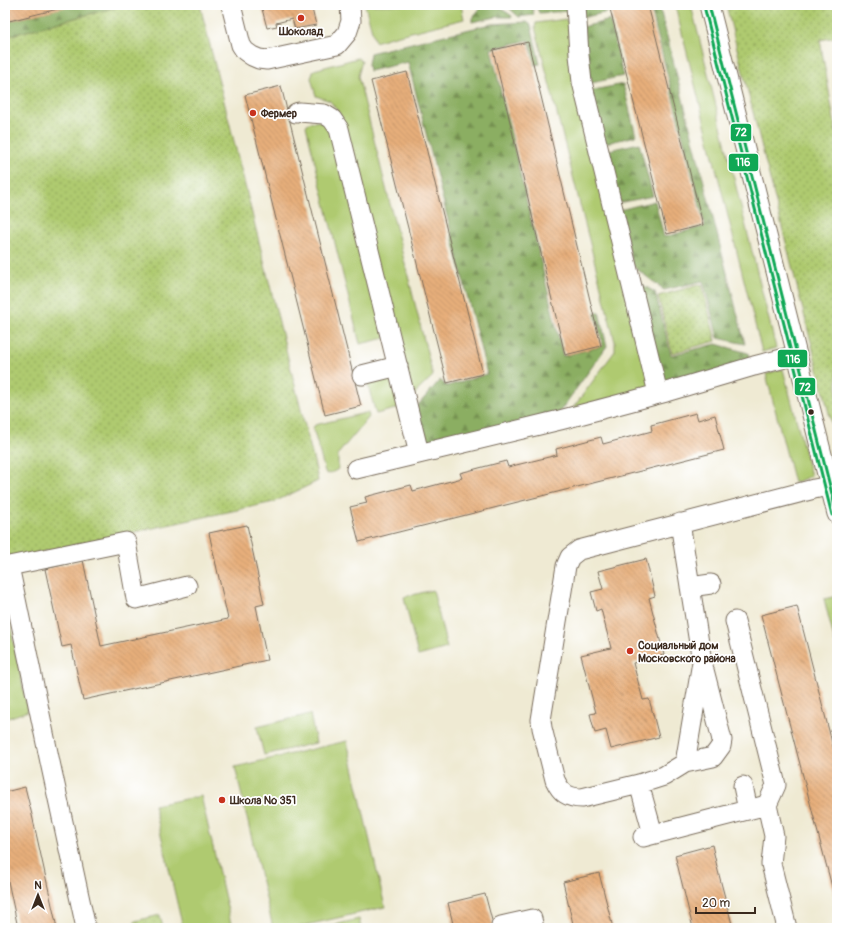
<svg xmlns="http://www.w3.org/2000/svg" width="842" height="933" font-family="Pangolin,sans-serif">
<style>
.green{fill:#afca70;stroke:#757a47}
.forest{fill:url(#forest-firs);stroke:#636c40}
.park{fill:url(#park-dots);stroke:#757a47}
.building{fill:url(#building-back-hatch)}
.lines{fill:none;stroke-linecap:round;stroke-linejoin:round}
.minor-casing{stroke:#7a6d5d;stroke-width:21}
.minor{stroke:#fff;stroke-width:19}
.bus-1-casing{stroke:#fff;stroke-width:6}
.bus-2-casing{stroke:#fff;stroke-width:6}
.bus-1{stroke:#10a855;stroke-width:3}
.bus-2{stroke:#10a855;stroke-width:3}
.poi-dot{fill:#c8321e;stroke:#fff;stroke-width:1.5}
.bus-dot{fill:#3b2a1e;stroke:#fff;stroke-width:1.5}
.labels{text-anchor:middle;dominant-baseline:central;stroke-width:3.5;stroke-linejoin:round;paint-order:stroke}
.poi-label{font-size:11px;font-weight:bold;fill:#3b2a1e;stroke:#fff;text-anchor:start}
.line-badge{stroke:#fff;stroke-width:1.5}
.badge-label{font-size:11px;text-anchor:middle;font-weight:bold;fill:#fff}
</style>
<defs>
<pattern id="forest-firs" width="22" height="20" patternUnits="userSpaceOnUse"><rect width="22" height="20" fill="#8bae62"/><path d="M5 1l3.5 6h-7zM16 11l3.5 6h-7z" fill="#738e50"/></pattern>
<pattern id="park-dots" width="8" height="8" patternUnits="userSpaceOnUse"><rect width="8" height="8" fill="#afca70"/><path d="M2 2h.1M6 6h.1" fill="none" stroke="#90a45b" stroke-width="1.8" stroke-linecap="round"/></pattern>
<pattern id="building-back-hatch" width="6" height="6" patternUnits="userSpaceOnUse"><rect width="6" height="6" fill="#e7af7c"/><path d="M-1 5l2 2M0 0l6 6M5-1l2 2" fill="none" stroke="#bc8f65"/></pattern>
</defs>
<rect width="100%" height="100%" fill="#fff"/>
<filter id="ink" filterUnits="userSpaceOnUse"><feTurbulence type="fractalNoise" baseFrequency=".025" numOctaves="2"/><feDisplacementMap in="SourceGraphic" scale="8" xChannelSelector="R" yChannelSelector="G"/><feConvolveMatrix kernelMatrix="1 2 1 2 8 2 1 2 1" color-interpolation-filters="sRGB"/></filter>
<filter id="wash" filterUnits="userSpaceOnUse"><feTurbulence type="fractalNoise" baseFrequency=".012" numOctaves="4" result="noise"/><feDisplacementMap in="SourceGraphic" scale="16" xChannelSelector="R" yChannelSelector="G"/><feGaussianBlur stdDeviation="0.9" result="paint"/><feColorMatrix in="noise" values="0 0 0 0 0 0 0 0 0 0 0 0 0 0 0 0 0 1.4 0 .05"/><feComposite in="paint" operator="in"/></filter>
<g filter="url(#wash)">
<rect width="100%" height="100%" fill="#efead3"/>
<path class="green" d="M365,5H461L464,19L391,37L375,42Z
M675,5H691L776,348L762,352Z
M566,19L570,27L651,388L573,408L615,351V342L535,27L536,23Z
M358,58L362,61L358,76L433,376L409,399L339,113L330,101L316,96L311,78L314,70Z
M325,120L335,131L386,338L360,344L306,126L308,123Z
M783,369L811,476L794,483L766,374Z
M394,371L403,407L376,414L366,378Z
M365,413H368L369,417L338,454V469L335,471L328,474L325,472L313,428L315,425Z
M433,590L447,648L418,656L404,597Z
M837,596V650L824,599Z
M5,601L28,711L5,719Z
M310,714L316,743L264,755L257,727Z
M347,741L385,907L294,928H273L235,767Z
M201,796L232,928H183L154,805Z
M359,919L361,928H322Z"/>
<path class="forest" d="M72,5H124L5,37V22Z
M483,5H496L512,16V17H496L472,22V18Z
M512,5H532L534,15L519,17L509,8Z
M536,5H570V11L539,13Z
M581,5H606L608,12L581,18Z
M650,5H659L745,344L718,338L703,281L664,290L633,266L619,210L655,201L664,237L705,226Z
M610,20L623,76L587,84L583,27Z
M527,22L531,25L540,64L535,65L529,40L491,49L563,356L603,346L595,313L599,312L607,346L556,417L421,449L412,412L440,380L447,386L487,374L408,62L369,71L368,64L370,53L491,24Z
M623,84L636,136L602,144L589,91Z
M639,143L653,196L618,203L605,151Z
M633,280L655,292L671,355L716,344L748,353L751,364L660,388Z"/>
<path class="park" d="M124,5H200L316,470L318,481L274,502L5,560V37Z
M726,5H837V37L820,40L837,137V445Z
M702,284L716,341L672,353L658,296Z
M160,915L163,928H136L135,921Z"/>
<g id="blocks">
<path class="building" d="M5,5H70V6L5,22Z
M261,5H311L316,25L295,29L292,19L276,23L277,26L267,28Z
M609,5H648L703,225L667,234Z
M528,42L601,346L565,355L493,50Z
M407,72L483,374L447,383L371,81Z
M281,86L361,406L325,415L245,95Z
M696,413L698,420L715,415L724,450L359,542L350,507L367,503L365,497L411,485L413,491L462,478L460,473L506,461L508,467L557,455L556,449L601,437L603,444L652,431L651,425Z
M247,525L264,604L256,606L267,660L83,700L71,645L62,647L45,569L83,560L101,646L228,619L209,533Z
M646,559L655,596L649,598L664,655L633,663L643,700L649,699L659,737L611,749L606,730L595,733L590,714L596,713L581,655L611,648L601,609L596,611L591,592L603,589L598,571Z
M797,606L837,762V906L761,615Z
M25,787L32,815L57,928H18L5,867V792Z
M712,845L718,871L733,928H693L675,855Z
M599,873L613,928H574L563,882Z
M485,894L494,928H454L448,903Z"/>
</g>
</g>
<g filter="url(#ink)">
<use href="#blocks" fill-opacity="0" stroke="#7a6d5d" stroke-width="1"/>
<g class="lines">
<defs>
<path id="minor" d="M231,5L241,45L245,51L252,56L259,59L267,60L337,45L347,33L351,21L350,5
M576,5L579,55L582,82L658,393
M709,5L837,514
M296,113L299,112L324,114L332,119L339,129L419,453
M362,375L398,366
M356,469L560,420L666,392L754,366L797,355
M680,523L702,662L685,763
M690,587L711,584
M735,621L776,785L767,805L774,836L771,864L787,928
M702,662L722,740L721,746L713,757L685,763L664,776L639,784L582,798C568,798 561,793 555,780L542,728L541,720L566,566L570,557L579,550L814,489L830,486
M639,784L653,834
M743,786L748,810
M643,837L767,805
M501,926L532,919L534,928
M86,928L50,762L9,566L126,542L136,599L187,586"/>
</defs>
<use href="#minor" class="minor-casing"/>
<use href="#minor" class="minor"/>
<defs>
<path id="bus-1" d="M709,5L837,514"/>
<path id="bus-2" d="M704,6L832,515"/>
</defs>
<use href="#bus-1" class="bus-1-casing"/>
<use href="#bus-2" class="bus-2-casing"/>
<use href="#bus-1" class="bus-1"/>
<use href="#bus-2" class="bus-2"/>
</g>
</g>
<g class="poi-dot">
<circle cx="301" cy="18" r="4"/>
<circle cx="253" cy="113" r="4"/>
<circle cx="630" cy="651" r="4"/>
<circle cx="222" cy="800" r="4"/>
</g>
<circle class="bus-dot" cx="811" cy="412" r="3.5"/>
<g class="labels">
<g class="poi-label">
<text x="301" y="31" text-anchor="middle">Шоколад</text>
<text x="261" y="113">Фермер</text>
<text x="638" y="645">Социальный дом<tspan x="638" dy="13">Московского района</tspan></text>
<text x="230" y="800">Школа № 351</text>
</g>
</g>
<g class="line-badge">
<rect x="730" y="123" width="22" height="19" rx="4" fill="#10a855"/>
<rect x="728" y="153" width="31" height="19" rx="4" fill="#10a855"/>
<rect x="777" y="349" width="31" height="19" rx="4" fill="#10a855"/>
<rect x="794" y="377" width="22" height="19" rx="4" fill="#10a855"/>
</g>
<g class="badge-label">
<text x="741" y="136">72</text>
<text x="743" y="166">116</text>
<text x="793" y="363">116</text>
<text x="805" y="391">72</text>
</g>
<rect width="842" height="933" fill="none" stroke="#fff" stroke-width="20"/>
<g transform="translate(38 895)" stroke="#ffffff" stroke-width="3" paint-order="stroke">
<path d="M0-3L7 15L0 10L-7 15Z" fill="#3b2a1e"/>
<text y="-6" font-size="11" font-weight="bold" text-anchor="middle" fill="#3b2a1e">N</text>
</g>
<path d="M696 907v6h59v-6" fill="none" stroke="#3b2a1e" stroke-width="2"/>
<text x="702" y="907" font-size="12" fill="#3b2a1e" stroke="#ffffff" stroke-width="3" paint-order="stroke">20 m</text>
</svg>
